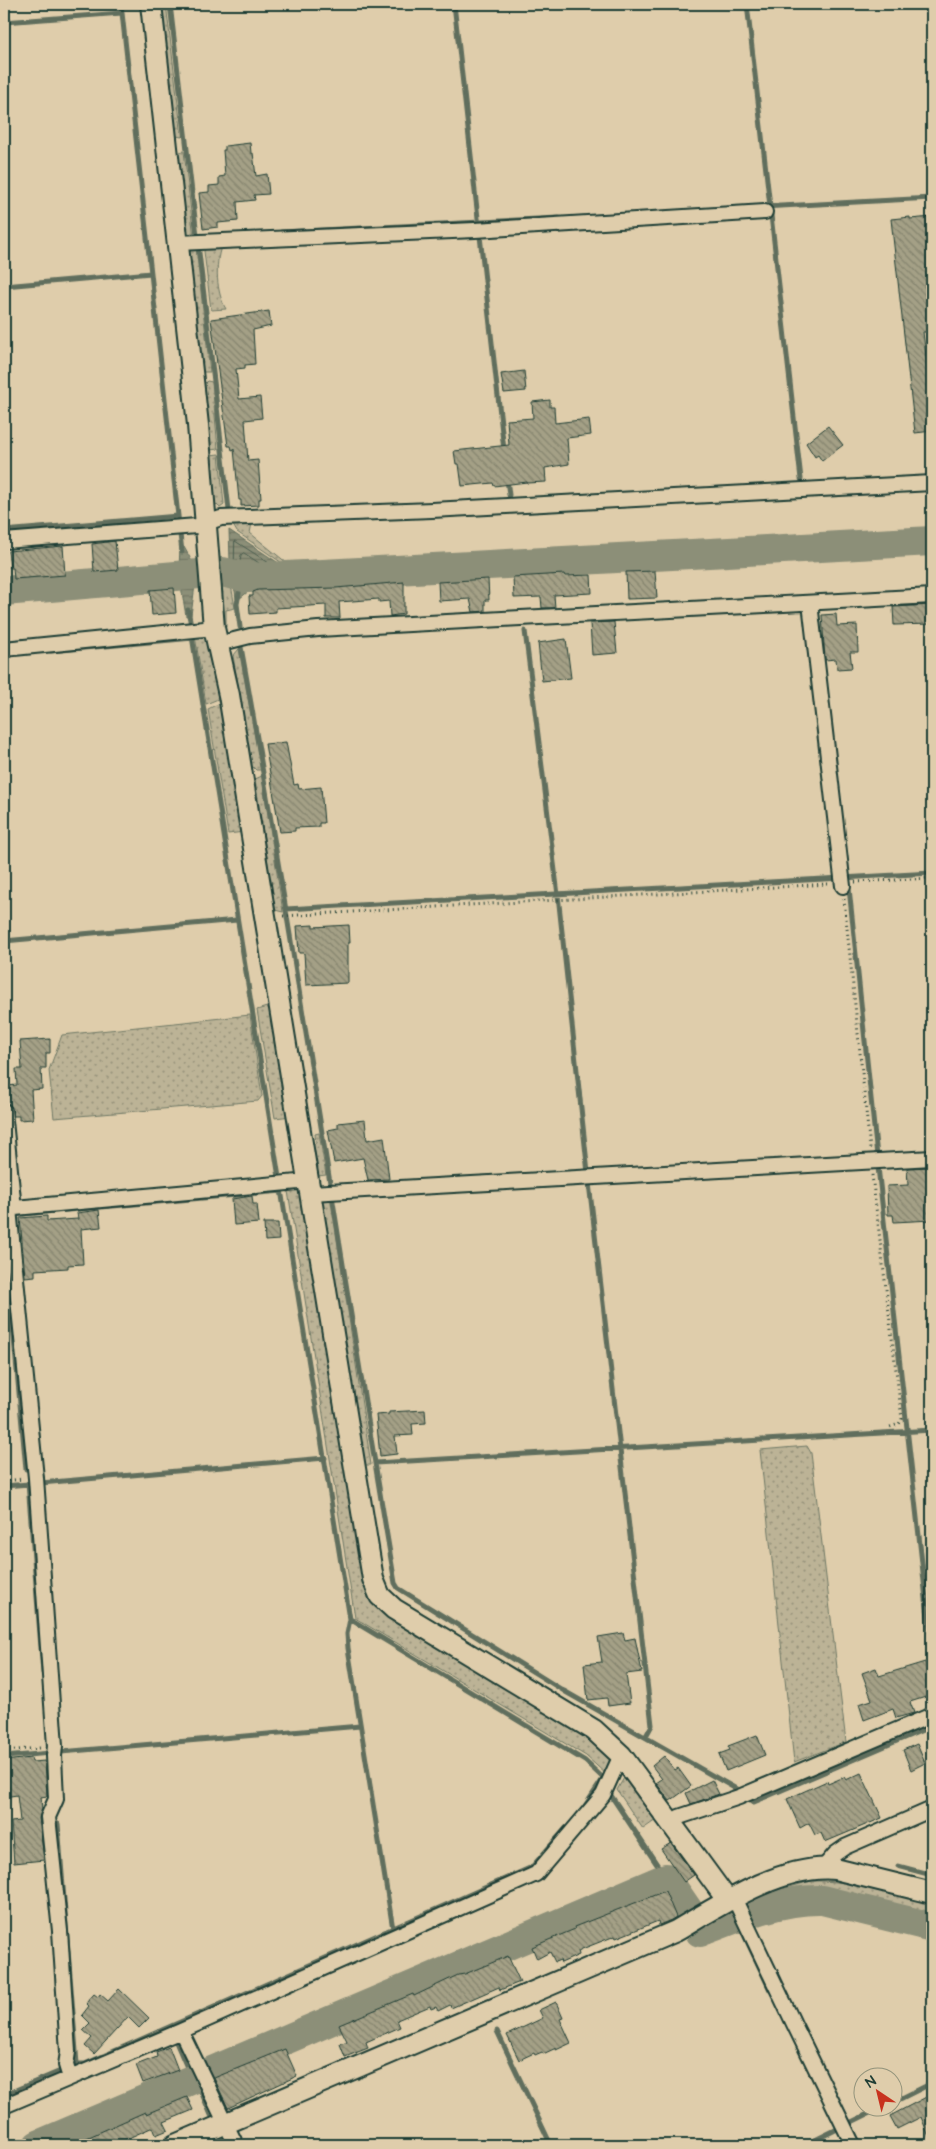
<svg xmlns="http://www.w3.org/2000/svg" width="936" height="2149" font-family="'Architects Daughter',sans-serif">
<style>
.grass{fill:url(#grass-dots);stroke:#6e7865}
.water{fill:url(#water-rules);stroke:#606e5d}
.lines{fill:none;stroke-linecap:round;stroke-linejoin:round}
.shore{stroke:#4b5e4f;stroke-width:1}
.stream{stroke:#606e5d;stroke-width:5}
.river{stroke:#8c8f78;stroke-width:30}
.building{fill:url(#building-back-hatch);stroke:#1f3d34}
.street-casing{stroke:#1f3d34;stroke-width:18}
.secondary-casing{stroke:#1f3d34;stroke-width:24}
.path{stroke:#1f3d34;stroke-width:3;stroke-dasharray:1 4;stroke-linecap:butt}
.street{stroke:#dfcdab;stroke-width:14}
.secondary{stroke:#dfcdab;stroke-width:20}
</style>
<defs>
<pattern id="grass-dots" width="8" height="8" patternUnits="userSpaceOnUse" patternTransform="scale(1.25)"><rect width="8" height="8" fill="#bcb396"/><path d="M2 2h.1M6 6h.1" fill="none" stroke="#98937b" stroke-width="1.8" stroke-linecap="round"/></pattern>
<pattern id="water-rules" width="6" height="5" patternUnits="userSpaceOnUse" patternTransform="scale(1.25)"><rect width="6" height="5" fill="#8c8f78"/><path d="M0 2.5h6" fill="none" stroke="#727663"/></pattern>
<pattern id="building-back-hatch" width="6" height="6" patternUnits="userSpaceOnUse" patternTransform="scale(1.25)"><rect width="6" height="6" fill="#a4a086"/><path d="M-1 5l2 2M0 0l6 6M5-1l2 2" fill="none" stroke="#85846e"/></pattern>
</defs>
<rect width="100%" height="100%" fill="#dfcdab"/>
<filter id="ink" filterUnits="userSpaceOnUse"><feTurbulence type="fractalNoise" baseFrequency=".02" numOctaves="2"/><feDisplacementMap in="SourceGraphic" scale="10" xChannelSelector="R" yChannelSelector="G"/><feConvolveMatrix kernelMatrix="1 2 1 2 8 2 1 2 1" color-interpolation-filters="sRGB"/></filter>
<g filter="url(#ink)">
<path class="grass" d="M158,4H166L182,137L176,136L174,133Z
M184,151L194,238L184,232L177,157L180,152Z
M196,247L210,372H203L201,369L188,253L191,248Z
M207,247H221C215,264 216,293 226,309L211,310L204,251Z
M207,381L212,382L218,449L210,450L204,384Z
M219,454L224,505L220,508L212,500L210,455Z
M252,523L250,533L287,563L288,567L237,532L233,525Z
M226,581L232,590L235,608L226,610V627L223,625L219,582Z
M195,636H208L218,685V699L206,704Z
M239,649L261,770H256L252,766L233,656Z
M218,704L222,706L244,832L228,834L208,709Z
M262,776L283,912L275,910L255,779Z
M270,1006L291,1116L275,1118L257,1010Z
M250,1015L262,1096L258,1101L54,1118L49,1070L62,1035Z
M319,1133L326,1175L318,1176L312,1145L316,1143L315,1134Z
M299,1189L368,1592L372,1603L379,1610L582,1732L613,1759L607,1775L586,1756L355,1618L288,1191Z
M325,1198H331L371,1465H363L322,1207V1201Z
M807,1446L811,1453L846,1742L794,1762L760,1450Z
M625,1776L656,1820L643,1829L617,1790Z
M811,1881C852,1880 893,1893 932,1902V1919L836,1896L818,1893L795,1896L747,1910L748,1902L772,1892Z"/>
<path class="water" d="M229,530L289,570L290,582L255,586L239,599H236L235,591L227,578L195,585L191,615L186,616L181,586L180,582H176L175,569L179,568L180,547H184L194,565L227,563L230,560Z"/>
<g class="lines">
<path class="shore" d="M235,541L283,572L284,577L254,582L240,589L232,576L226,571L234,562Z
M244,553L268,569V573L242,580L236,570L240,563L241,555Z
M198,570H192L186,566L181,574L187,585L199,579"/>
<path class="stream" d="M121,4L182,552
M170,4L229,510
M454,4L504,450
M747,4L801,479
M4,22L122,13
M762,207L932,198
M281,232L559,218
M4,286L151,273
M507,479L509,495
M4,531L178,516
M239,593L237,604L240,627
M188,610L191,625
M525,631L558,895L588,1173
M192,636L350,1619L585,1761L603,1778L601,1782L603,1784
M241,647C297,958 342,1271 395,1583L398,1588L564,1691L738,1790L754,1802L932,1726
M51,651L193,638
M849,888L877,1156
M286,909L932,873
M4,941L237,920
M878,1167L932,1653
M589,1183L652,1725L646,1736
M11,1215L282,1191
M4,1229L26,1469
M375,1463L932,1430
M28,1483L43,1673
M41,1483L325,1458
M4,1486L29,1484
M350,1619L347,1634L348,1648L393,1929
M61,1752L360,1726
M4,1757L51,1753
M608,1791L666,1878
M585,1806L601,1782
M58,1824L77,2064
M898,1866L932,1875
M736,1918L770,1990
M497,2031L551,2145
M176,2042L192,2079
M195,2077L211,2115
M4,2095L77,2064H85L532,1867L566,1828
M894,2102L932,2083
M805,2145L884,2106"/>
<path class="river" d="M4,591L222,572L249,578L932,541
M38,2145L666,1878L688,1910L700,1932C738,1917 780,1899 822,1900L932,1927"/>
</g>
<path class="building" d="M250,143L251,153H253L256,176L267,174L269,194L254,195L255,200L237,202L238,221L218,223V227L203,229L199,193L209,192V186L219,185V177L225,176L223,150H225V146Z
M910,217V219L932,217V332H923L932,405V431L915,433L891,219Z
M269,311L271,326L253,330L255,364L245,365V368L236,369L239,399L260,397L262,418L245,420L248,461L258,460L261,499H259V505L241,506V500H239L234,449L232,450L231,446H228L211,319Z
M524,371L526,391L504,393L501,374Z
M550,400V407H554L555,423L589,419L591,435L567,438L569,464L545,468L546,482L527,483V482L494,486L493,483L462,486L459,464H456L454,451L509,445L507,420L533,418L532,402Z
M828,426L843,445L822,461L818,455L815,457L806,443Z
M115,541L118,570L94,572L92,544Z
M63,546L65,575L14,579L13,568H10L8,551Z
M655,571L657,598L627,599L626,572Z
M564,574L565,576L591,575L592,593L554,595L555,608H542L541,597L514,598L513,577Z
M488,579L489,600H485V611L473,612L470,599L439,601L438,582Z
M404,582V614L390,616L389,601L379,602V599L339,602L340,618H326V605L276,608V612L250,614L249,596H253V592L258,590L336,588Z
M174,588L176,613L152,615L150,590Z
M932,605V624L894,625L893,607Z
M836,614L837,626L857,625L858,652H850L852,668L837,669L836,659L825,660L822,615Z
M614,622L617,653L592,655L590,623Z
M566,639L571,678L542,681L538,643Z
M286,742L294,785L298,784L299,789L321,787L324,823H319V827L295,828V831L280,832L265,744Z
M313,925V927L349,925L350,943H348V983L306,985L304,953H299L297,926Z
M50,1039V1053H46V1068H41L42,1089L31,1090L33,1119L19,1120V1116H13L11,1106L6,1103L7,1086L17,1085L16,1069H22L20,1041Z
M365,1120L367,1140L384,1137L389,1179L368,1180L363,1158L334,1163L328,1130L338,1128V1123Z
M932,1167V1220L894,1222L893,1215H888L887,1186L908,1185L907,1168Z
M252,1196L253,1204H257L259,1223L234,1225L232,1199Z
M99,1210L101,1227L81,1229L83,1264L68,1265V1268L35,1270V1276L25,1277L20,1218L47,1216V1221L78,1219L77,1213Z
M264,1223H278L279,1240L265,1241Z
M425,1410L426,1423L412,1424L413,1435L395,1436L397,1454L380,1456L376,1415L389,1414V1412Z
M623,1633L625,1640L635,1638L642,1672L626,1674L630,1703L608,1706L607,1698L588,1700L584,1664L602,1662L598,1637Z
M925,1662L932,1685V1695L910,1702L914,1713L896,1718L893,1709L864,1720L859,1704L872,1700L862,1673L876,1668L879,1676Z
M757,1735L765,1755L726,1771L719,1754L730,1750L728,1746Z
M917,1744L925,1763L911,1770L903,1750Z
M664,1756L675,1770L678,1768L691,1786L670,1801L656,1783L662,1779L652,1766Z
M31,1758L32,1762L45,1761L47,1796L41,1797L42,1810L39,1818L44,1860L14,1863L11,1822L20,1821L17,1795L4,1797V1761Z
M861,1773L882,1818L825,1842L821,1833L815,1835L809,1823L800,1828L787,1799L827,1781L828,1784L844,1777L846,1780Z
M712,1780L719,1794L691,1804L686,1793Z
M671,1843L694,1875L684,1882L661,1849Z
M665,1891L676,1917L671,1920L659,1925L658,1921L616,1938L615,1936L582,1949L578,1951L579,1955L561,1963L560,1960L555,1962L550,1952L537,1959L532,1947L575,1929L574,1927Z
M508,1956L520,1982L500,1990L499,1987L451,2008L450,2005L438,2011L436,2007L431,2009L430,2006L397,2020L400,2027L366,2042L368,2048L345,2057L340,2044L347,2041L339,2025L413,1994L414,1996L458,1975L465,1974Z
M119,1989L149,2018L139,2028L128,2017L94,2054L85,2046L92,2038L83,2030L90,2023L82,2015L89,2006L86,2003L94,1994L98,1997L100,1994L108,2001Z
M556,2002L563,2018L560,2019L571,2043L556,2050V2048L543,2054L542,2052L535,2055L534,2053L519,2060L507,2035L543,2018L539,2010Z
M169,2047L178,2070L143,2083L136,2065L157,2057L156,2052Z
M285,2049L297,2076L228,2108L214,2078Z
M932,2094V2144L921,2117L897,2129L890,2116Z
M187,2097L193,2110L164,2122L168,2130L156,2135L153,2127L113,2145H71L145,2112L146,2114Z"/>
<g class="lines">
<defs>
<path id="street" d="M178,243L475,230L765,212
M4,541L197,526L221,518L432,510L932,483
M810,603L843,886
M218,644L250,636L318,629L932,596
M4,649L214,628
M4,1111L14,1209
M311,1193L932,1158
M4,1209L309,1181
M9,1209L36,1478L55,1746L54,1756L56,1799L48,1817L60,1931L68,2052L66,2065L70,2078
M671,1823L679,1817L739,1797L932,1715
M823,1868L835,1854L845,1847L932,1809
M734,1898L794,2024L853,2145
M181,2031L236,2145
M4,2106L181,2031L536,1874L603,1795L621,1755"/>
<path id="secondary" d="M151,4L198,425L214,628L229,695L373,1579L380,1596L394,1609L594,1730L621,1755L728,1901
M175,2145L676,1931C720,1905 782,1864 835,1869L932,1893"/>
</defs>
<use href="#street" class="street-casing"/>
<use href="#secondary" class="secondary-casing"/>
<path class="path" d="M855,882L932,878
M844,899L870,1149
M283,916L828,884
M872,1175L902,1419L899,1424L890,1427
M4,1481L23,1479
M4,1751L40,1748"/>
<use href="#street" class="street"/>
<use href="#secondary" class="secondary"/>
</g>
</g>
<rect width="936" height="2149" fill="none" stroke="#dfcdab" stroke-width="20"/>
<rect x="10" y="10" width="916" height="2129" fill="none" stroke="#1f3d34" stroke-width="2" filter="url(#ink)"/>
<g transform="translate(878 2092) rotate(325)"><circle r="24" fill="#dfcdab" stroke="#92937b"/>
<path d="M0-4L9 19L0 12L-9 19Z" fill="#c8321e"/>
<text y="-8" font-size="14" font-weight="bold" text-anchor="middle" fill="#1f3d34">N</text>
</g>
</svg>
